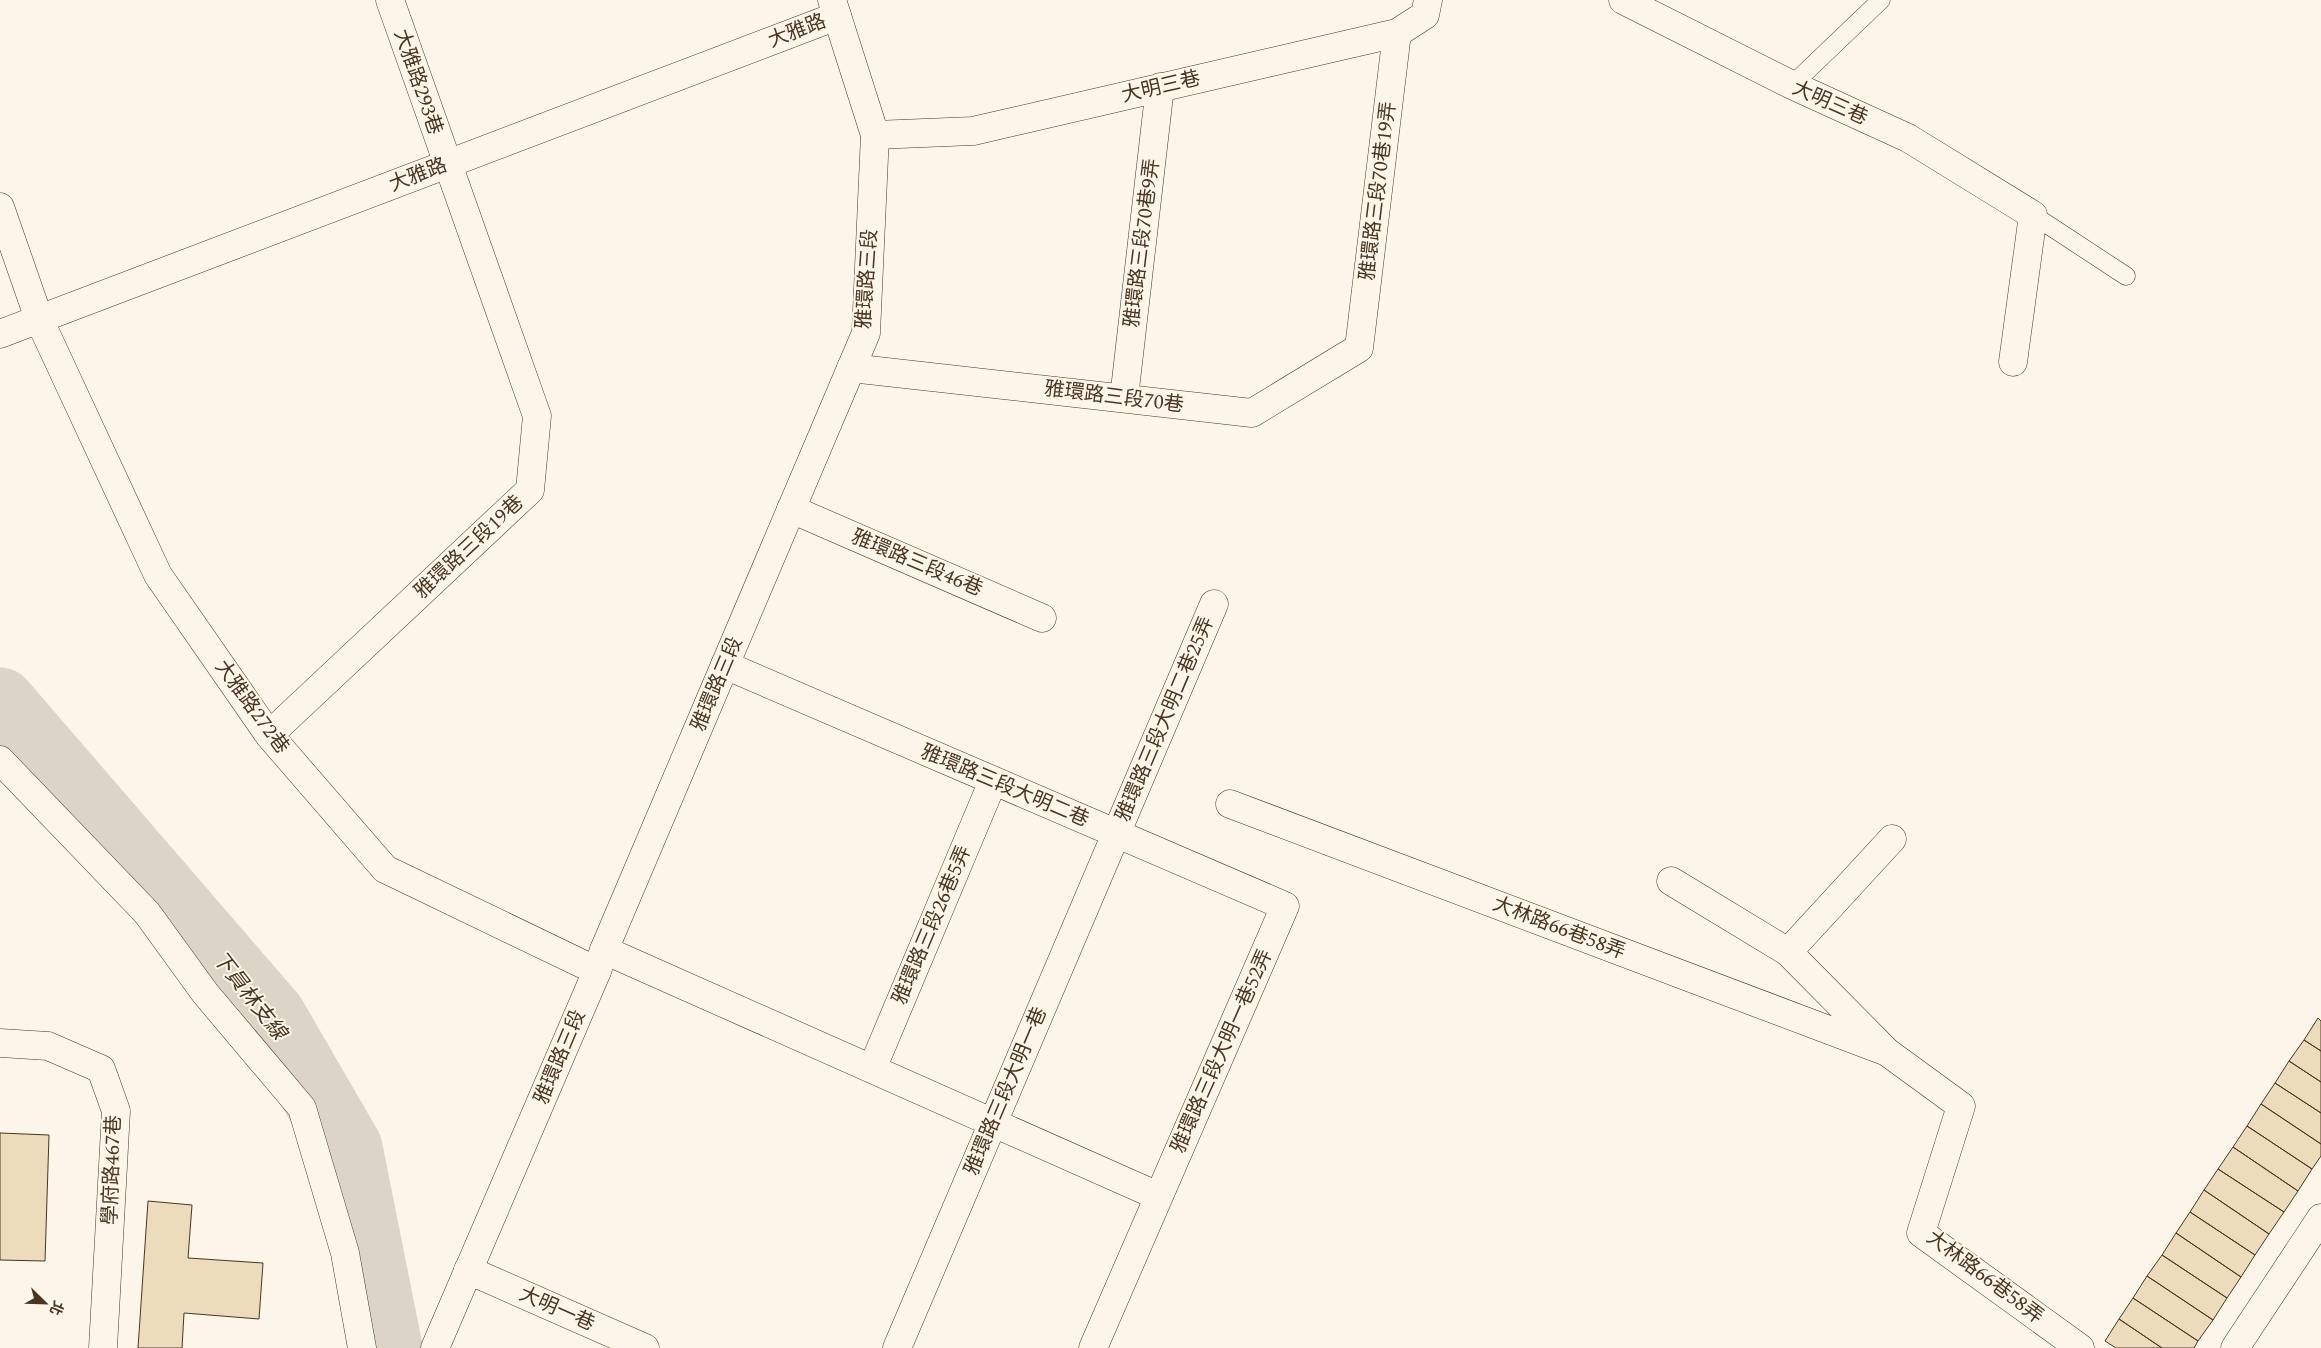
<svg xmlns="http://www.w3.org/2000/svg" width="2321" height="1348" font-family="Spectral,'Noto Sans TC',serif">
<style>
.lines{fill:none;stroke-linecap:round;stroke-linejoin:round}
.river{stroke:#dcd4c6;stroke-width:71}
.building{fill:#ecdcbc;stroke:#4a3520}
.service-casing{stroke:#4a3520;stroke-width:19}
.minor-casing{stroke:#4a3520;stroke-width:29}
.tertiary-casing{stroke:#4a3520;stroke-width:29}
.service{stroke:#fbf6e9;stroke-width:18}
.minor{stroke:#fbf6e9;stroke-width:28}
.tertiary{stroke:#fbf6e9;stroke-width:28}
.labels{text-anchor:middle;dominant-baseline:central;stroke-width:4;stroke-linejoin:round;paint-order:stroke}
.street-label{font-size:20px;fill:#4a3520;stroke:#fbf6e9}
.water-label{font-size:21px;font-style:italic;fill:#4a3520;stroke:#fbf6e9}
</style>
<rect width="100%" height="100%" fill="#fbf6e9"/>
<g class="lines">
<path class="river" d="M0,703L271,1017L347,1148L387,1348"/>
</g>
<path class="building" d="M2318,1018L2321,1021V1051L2304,1040Z
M2304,1040L2321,1051V1082L2289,1061Z
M2289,1061L2321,1082V1113L2275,1083Z
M2275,1083L2321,1113V1144L2261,1104Z
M2261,1104L2321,1144V1156L2312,1169L2247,1126Z
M2247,1126L2312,1169L2298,1191L2233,1147Z
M0,1133L49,1135L45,1261L0,1260Z
M2233,1147L2298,1191L2284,1212L2218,1169Z
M2218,1169L2284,1212L2269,1234L2204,1190Z
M2204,1190L2269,1234L2255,1255L2190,1212Z
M148,1201L192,1205L188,1258L263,1263L259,1319L184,1313L182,1348H138Z
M2190,1212L2255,1255L2241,1277L2176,1233Z
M2176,1233L2241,1277L2227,1298L2162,1255Z
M2162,1255L2227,1298L2213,1320L2147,1276Z
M2147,1276L2213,1320L2198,1341L2133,1298Z
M2133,1298L2198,1341L2194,1348H2162L2119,1319Z
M2119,1319L2162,1348H2116L2105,1341Z"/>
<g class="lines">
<defs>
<path id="service" d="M1792,85L1881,0
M2033,215L2126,276"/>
<path id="minor" d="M1623,0L1792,85L1908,138L2033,215L2013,362
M875,135L973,131L1397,33L1425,15L1428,0
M0,207L39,319L158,575L269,735L385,869L597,971
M0,334L837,16
M851,368L1252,413L1359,348L1397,33
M1124,398L1160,87
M791,509L1042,618
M725,665L1285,906L1093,1348
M269,735L530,490L537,416L390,0
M0,760L147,913L205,993L302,1108L345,1253L362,1348
M1230,804L1887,1052
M1671,881L1788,952L1887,1052L1961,1106L1921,1233L2080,1348
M604,950L1158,1196
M1788,952L1892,839
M0,1043L48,1046L101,1069L116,1111L103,1348
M872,1069L993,781
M468,1270L645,1348
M897,1348L1214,604
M2235,1348L2321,1218"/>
<path id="tertiary" d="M435,1348L597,971L604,950L866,333L875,135L832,0"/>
</defs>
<use href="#service" class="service-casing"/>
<use href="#minor" class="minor-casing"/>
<use href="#tertiary" class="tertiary-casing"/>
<use href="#service" class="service"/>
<use href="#minor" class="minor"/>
<use href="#tertiary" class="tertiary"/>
</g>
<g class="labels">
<g class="street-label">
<text transform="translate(797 31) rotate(-21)">大雅路</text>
<text transform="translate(418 82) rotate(71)">大雅路293巷</text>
<text transform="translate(1161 87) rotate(-13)">大明三巷</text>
<text transform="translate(1830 103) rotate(24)">大明三巷</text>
<text transform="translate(418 175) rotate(-21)">大雅路</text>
<text transform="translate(1378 191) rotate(-83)">雅環路三段70巷19弄</text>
<text transform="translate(1142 243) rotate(-83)">雅環路三段70巷9弄</text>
<text transform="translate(867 279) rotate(-86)">雅環路三段</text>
<text transform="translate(1114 397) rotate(7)">雅環路三段70巷</text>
<text transform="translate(469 547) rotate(-43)">雅環路三段19巷</text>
<text transform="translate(917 563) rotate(23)">雅環路三段46巷</text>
<text transform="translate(717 684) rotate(-67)">雅環路三段</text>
<text transform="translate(252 707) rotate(54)">大雅路272巷</text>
<text transform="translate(1165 719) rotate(-67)">雅環路三段大明二巷25弄</text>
<text transform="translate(1005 786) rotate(23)">雅環路三段大明二巷</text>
<text transform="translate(932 925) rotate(-67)">雅環路三段26巷5弄</text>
<text transform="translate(1559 928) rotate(21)">大林路66巷58弄</text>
<text transform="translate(1222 1051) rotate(-66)">雅環路三段大明一巷52弄</text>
<text transform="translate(560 1057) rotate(-67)">雅環路三段</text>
<text transform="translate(1006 1091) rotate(-67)">雅環路三段大明一巷</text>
<text transform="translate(112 1170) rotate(-88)">學府路467巷</text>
<text transform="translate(1985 1277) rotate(37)">大林路66巷58弄</text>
<text transform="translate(557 1309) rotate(24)">大明一巷</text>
</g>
<g class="water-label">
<text transform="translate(249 996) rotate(52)">下員林支線</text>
</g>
</g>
<g transform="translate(45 1303) rotate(113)" stroke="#fbf6e9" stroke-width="4" paint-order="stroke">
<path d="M0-4L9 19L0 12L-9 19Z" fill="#4a3520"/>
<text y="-8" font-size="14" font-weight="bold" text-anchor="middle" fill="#4a3520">北</text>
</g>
</svg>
